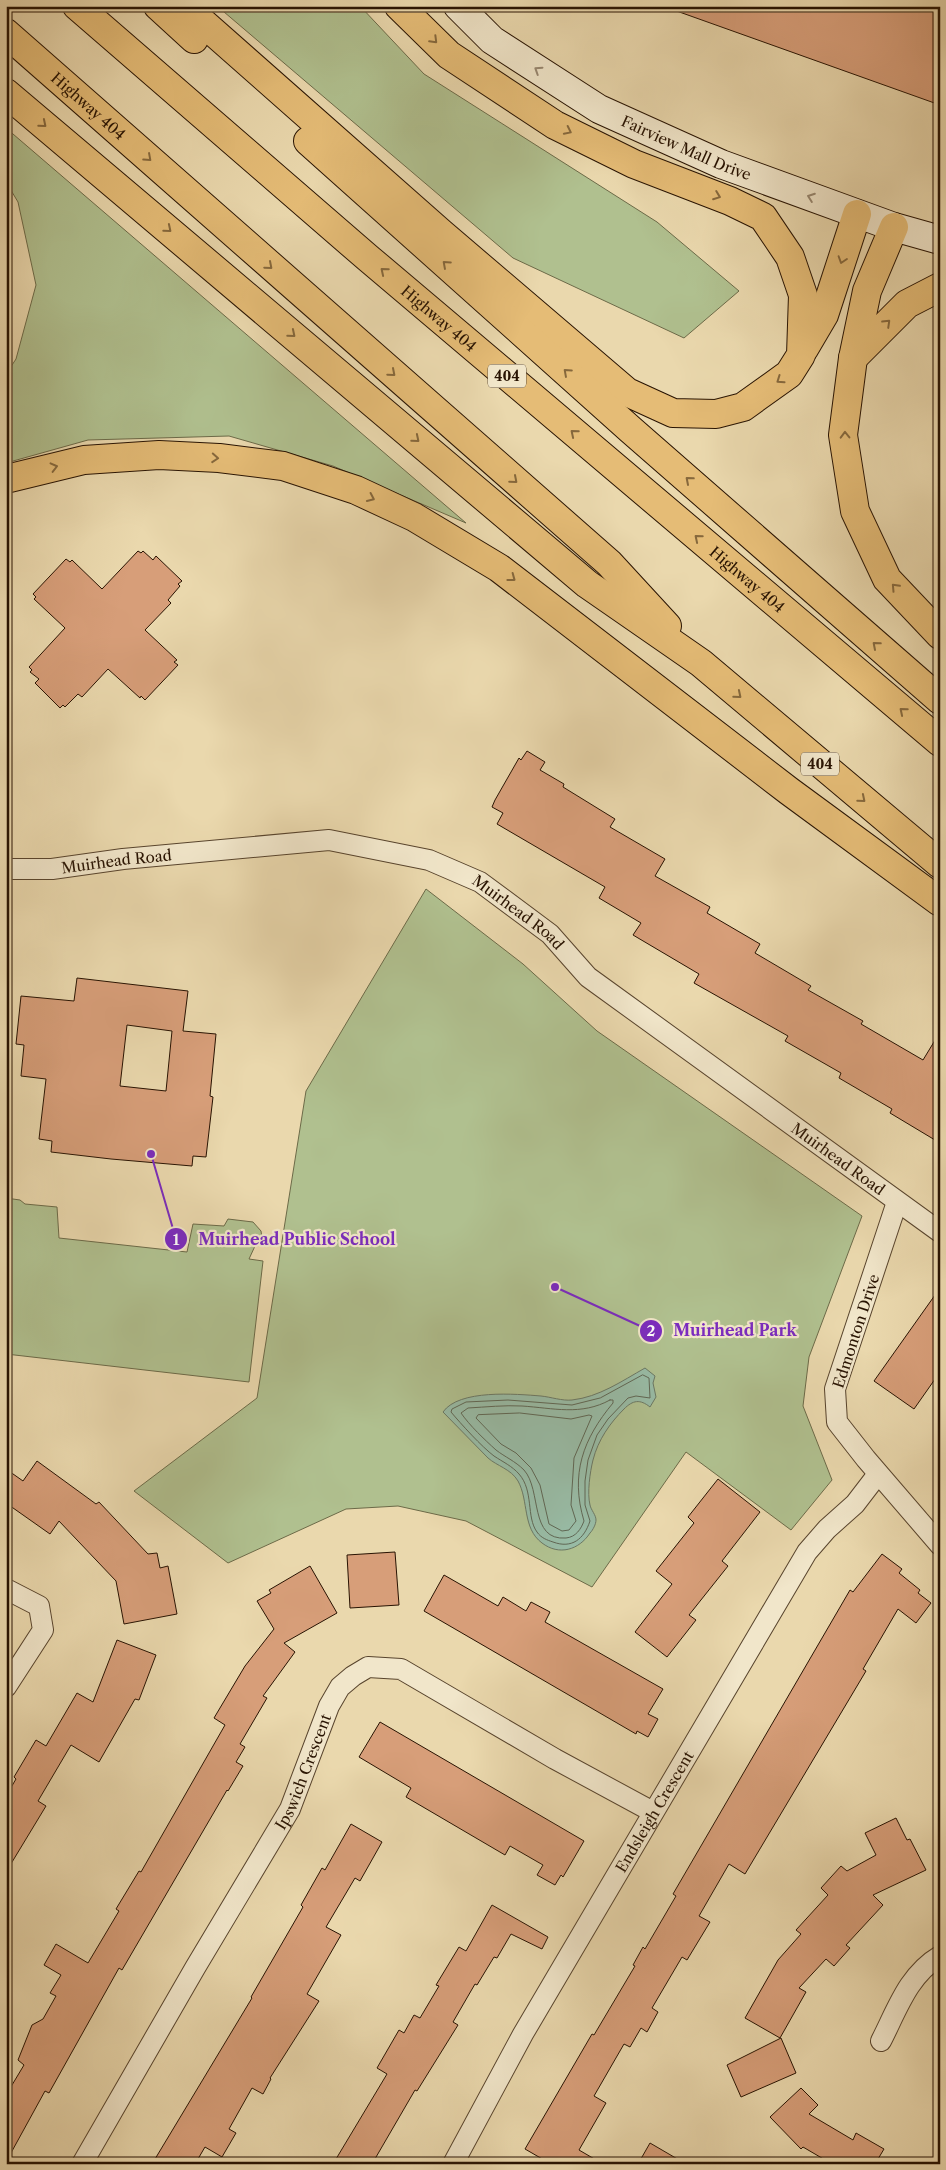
<svg xmlns="http://www.w3.org/2000/svg" width="946" height="2170" font-family="'Libre Caslon Text',serif">
<style>
.green{fill:#b0c08f;stroke:#6c6a48}
.water{fill:#98bba5;stroke:#6b7864}
.lines{fill:none;stroke-linecap:round;stroke-linejoin:round}
.shore{stroke:#606754;stroke-width:1}
.building{fill:#d79e79;stroke:#281302;fill-rule:evenodd}
.street-casing{stroke:#58442d;stroke-width:22}
.secondary-casing{stroke:#281302;stroke-width:30}
.highway-casing{stroke:#281302;stroke-width:30}
.street{stroke:#f1e6ca;stroke-width:20}
.secondary{stroke:#f1e6ca;stroke-width:28}
.highway{stroke:#e5bc76;stroke-width:28}
.oneway{stroke:#86683c}
.oneway2{stroke:#978770}
.labels{text-anchor:middle;dominant-baseline:central;stroke-width:4.5;stroke-linejoin:round;paint-order:stroke}
.shield{fill:#f1e6ca;stroke:#64523e;stroke-width:1}
.shield-label{font-size:14px;font-weight:bold;fill:#281302}
.street-label{font-size:15px;fill:#281302;stroke:#f1e6ca}
.leader{fill:none;stroke:#7b2cbf;stroke-width:2}
.callout-dot{fill:#7b2cbf;stroke:#f1e6ca;stroke-width:2}
.mark-label{font-size:15px;text-anchor:middle;font-weight:bold;fill:#fff}
.callout-label{font-size:16px;text-anchor:middle;font-weight:bold;fill:#7b2cbf;stroke:#f1e6ca;stroke-width:4.5;stroke-linejoin:round;paint-order:stroke}
</style>
<rect width="100%" height="100%" fill="#ead8ad"/>
<filter id="stains"><feTurbulence type="fractalNoise" baseFrequency=".004" numOctaves="4"/><feColorMatrix values="0 0 0 0 .2 0 0 0 0 .09 0 0 0 0 .02 0 0 0 .5 -.17"/></filter>
<radialGradient id="worn" r=".72"><stop offset=".6" stop-color="#630" stop-opacity="0"/><stop offset="1" stop-color="#630" stop-opacity=".3"/></radialGradient>
<path class="green" d="M217,6H360L424,74L657,222L739,291L684,338L513,258Z
M6,128L466,523L333,466L229,436L88,440L6,463V374L16,359L36,285L18,202L6,182Z
M426,889L523,964L597,1031L862,1216L809,1357L803,1406L832,1480L791,1530L686,1452L592,1587L466,1521L398,1506L346,1509L228,1563L134,1491L257,1398L306,1091Z
M6,1198L20,1200L25,1204L57,1207L59,1238L187,1252L193,1224L224,1226L228,1219L253,1222L261,1231L263,1245L255,1246L249,1259L263,1261L249,1382L6,1354Z"/>
<path class="water" d="M645,1368L655,1376L653,1383L656,1397L650,1407C640,1399 633,1400 624,1409C610,1423 598,1440 593,1460C590,1472 587,1493 590,1505C591,1510 596,1515 596,1520C596,1524 593,1530 590,1533C579,1550 559,1556 542,1543C522,1528 529,1501 518,1481C511,1469 497,1466 488,1458C473,1443 458,1427 443,1412C459,1389 516,1394 541,1396C551,1397 562,1401 572,1400C599,1397 622,1381 645,1368Z"/>
<g class="lines">
<path class="shore" d="M643,1375L649,1378L650,1398L636,1396L628,1398L608,1419L597,1435L588,1460L585,1481V1505L590,1521C584,1539 572,1549 553,1542C547,1540 541,1538 537,1532C526,1517 534,1491 519,1474C512,1466 503,1462 494,1456C482,1447 461,1424 451,1412L452,1409L466,1402L508,1400L572,1405L600,1398Z
M610,1400H613V1403C583,1439 570,1474 584,1521C581,1529 576,1537 566,1538C529,1541 542,1490 524,1470C515,1461 505,1457 496,1450C484,1439 470,1426 461,1413L468,1408C486,1407 505,1405 522,1406C553,1408 581,1416 610,1400Z
M520,1413L571,1419L589,1415L592,1416L574,1458L571,1505L576,1521L569,1530L562,1531L549,1524L540,1485L531,1468L516,1453L501,1444L476,1418L478,1415Z"/>
</g>
<path class="building" d="M671,6H940V105L671,9Z
M138,551L141,553L143,551L153,560L156,556L182,581L178,584L180,586L168,600L171,603L145,630L177,660L174,662L178,665L145,700L141,696L140,698L108,669L82,697L78,694L65,707L63,705L60,708L35,683L39,679L30,672L32,670L29,667L65,628L34,599L36,597L33,594L66,559L70,562L72,560L102,589Z
M527,751L545,762L540,770L564,784L563,787L615,819L610,827L665,859L655,876L710,907L707,913L760,944L755,953L811,986L808,990L863,1021L861,1024L923,1060L940,1032V1143L890,1113L892,1109L839,1078L841,1073L785,1041L788,1036L694,983L699,974L633,935L641,923L599,898L605,887L497,824L503,813L492,807L495,800L519,758L521,760Z
M77,978L188,991L183,1031L216,1034L210,1096L213,1097L206,1157L193,1156L192,1166L111,1159L51,1152L52,1141L39,1139L46,1079L21,1076L24,1045L16,1044L21,996L74,1001ZM127,1025L172,1031L166,1091L120,1086Z
M940,1288V1372L914,1409L874,1381Z
M37,1461L96,1504L99,1502L148,1554L157,1553L160,1568L168,1566L177,1614L124,1624L116,1581L59,1521L50,1534L6,1503V1469L23,1481Z
M718,1479L760,1512L722,1561L728,1566L689,1615L696,1620L667,1657L635,1632L672,1584L656,1571L694,1523L688,1517Z
M395,1552L399,1605L350,1608L347,1555Z
M882,1554L902,1569L899,1573L920,1590L918,1593L931,1603L916,1623L898,1609L863,1669L866,1671L745,1874L729,1864L699,1916L710,1922L687,1960L682,1957L652,2008L658,2012L647,2032L641,2028L630,2047L624,2044L594,2096L606,2103L579,2150L603,2164H551L525,2149L592,2034L594,2035L635,1966L633,1965L643,1947L645,1949L676,1896L673,1894L850,1590L853,1592Z
M310,1566L337,1613L284,1643L295,1652L263,1696L267,1698L240,1744L245,1747L236,1762L243,1766L228,1791L227,1790L122,1970L119,1968L49,2093L45,2091L6,2162V2095L24,2065L18,2060L32,2025L43,2019L56,1996L50,1993L61,1975L44,1965L56,1944L88,1963L119,1911L116,1909L139,1871L141,1872L225,1725L214,1718L245,1666L274,1629L257,1601L271,1593L269,1590Z
M444,1575L498,1606L503,1597L526,1611L531,1602L550,1612L545,1622L663,1689L648,1714L658,1719L648,1737L637,1731L636,1734L424,1611Z
M117,1640L156,1655L139,1700L135,1699L99,1762L71,1745L38,1801L46,1806L6,1872V1796L16,1779L14,1777L36,1740L46,1746L77,1693L93,1702Z
M380,1722L584,1841L563,1877L561,1875L555,1885L537,1875L543,1865L510,1846L505,1855L406,1797L411,1788L359,1757Z
M896,1818L907,1840L910,1839L926,1870L873,1895L883,1905L846,1945L850,1948L834,1966L826,1959L799,1988L806,1992L780,2038L745,2018L778,1960L801,1934L796,1930L828,1895L821,1888L841,1866L847,1871L876,1855L865,1833Z
M351,1824L382,1842L360,1881L355,1878L326,1927L341,1935L307,1994L319,2001L270,2078L271,2079L263,2094L252,2088L229,2129L236,2133L222,2157L205,2147L195,2164H152L252,1998L251,1997L303,1907L301,1905L322,1868L325,1870Z
M492,1905L548,1937L542,1949L511,1934L497,1958L494,1957L477,1985L475,1984L453,2022L458,2025L417,2091L415,2090L372,2164H333L387,2074L377,2068L399,2030L404,2033L414,2015L420,2018L439,1986L436,1985L459,1947L466,1951Z
M781,2038L796,2073L741,2097L727,2065Z
M801,2088L818,2105L809,2114L853,2140L856,2133L884,2149L875,2164H832L803,2147L801,2149L770,2117Z
M650,2143L686,2164H638Z"/>
<g class="lines">
<defs>
<g id="street">
<path id="s1" d="M6,869H52L123,859L329,840L429,860L480,882L550,934L588,977L940,1232"/>
<path d="M897,1202L835,1389L837,1422L866,1459L940,1545"/>
<path d="M6,1589L39,1606L43,1630L6,1687"/>
<path d="M881,2041C897,2010 908,1975 940,1956"/>
<path id="s2" d="M82,2164L195,1968L290,1809L329,1706L340,1687L353,1676L368,1667L401,1669L555,1759L653,1812"/>
<path id="s3" d="M453,2164L523,2034L807,1552L827,1529L855,1504L878,1474"/>
</g>
<g id="secondary">
<path id="s4" d="M458,6L492,40L599,109L721,164L894,227L940,240"/>
</g>
<g id="highway">
<path id="s5" d="M77,6L368,258L940,742"/>
<path d="M158,6L194,39"/>
<path d="M184,6L441,233L627,392L673,413L716,414L743,407L789,374L801,355L803,295L790,257L763,217L730,201L634,164L555,125L449,55L399,6"/>
<path id="s6" d="M6,33L609,563L667,626"/>
<path d="M6,93L587,584L701,663L940,864"/>
<path d="M308,141L631,430L940,700"/>
<path d="M894,227L867,291L853,358L843,435L855,511L887,579L940,635"/>
<path d="M804,349L824,315L857,214"/>
<path d="M853,358L907,304L940,287"/>
<path d="M6,479L84,460L159,455L219,458L283,466L356,490L414,517L499,568L789,791L940,902"/>
</g>
</defs>
<use href="#street" class="street-casing"/>
<use href="#secondary" class="secondary-casing"/>
<use href="#highway" class="highway-casing"/>
<use href="#street" class="street"/>
<use href="#secondary" class="secondary"/>
<use href="#highway" class="highway"/>
</g>
<defs><path id="oneway-chevron" d="M-2-3.5L2.5 0L-2 3.5" fill="none" stroke-width="1.6" stroke-linecap="round" stroke-linejoin="round" transform="scale(1.25)"/></defs>
<g class="oneway">
<use href="#oneway-chevron" transform="translate(434 40) rotate(45)"/>
<use href="#oneway-chevron" transform="translate(43 124) rotate(40)"/>
<use href="#oneway-chevron" transform="translate(568 131) rotate(26)"/>
<use href="#oneway-chevron" transform="translate(148 158) rotate(42)"/>
<use href="#oneway-chevron" transform="translate(717 196) rotate(21)"/>
<use href="#oneway-chevron" transform="translate(168 229) rotate(40)"/>
<use href="#oneway-chevron" transform="translate(842 260) rotate(108)"/>
<use href="#oneway-chevron" transform="translate(446 264) rotate(-138)"/>
<use href="#oneway-chevron" transform="translate(269 266) rotate(41)"/>
<use href="#oneway-chevron" transform="translate(384 271) rotate(-140)"/>
<use href="#oneway-chevron" transform="translate(887 323) rotate(-44)"/>
<use href="#oneway-chevron" transform="translate(292 334) rotate(40)"/>
<use href="#oneway-chevron" transform="translate(567 372) rotate(-138)"/>
<use href="#oneway-chevron" transform="translate(392 373) rotate(41)"/>
<use href="#oneway-chevron" transform="translate(780 380) rotate(145)"/>
<use href="#oneway-chevron" transform="translate(574 433) rotate(-140)"/>
<use href="#oneway-chevron" transform="translate(845 435) rotate(-91)"/>
<use href="#oneway-chevron" transform="translate(416 439) rotate(40)"/>
<use href="#oneway-chevron" transform="translate(215 458) rotate(4)"/>
<use href="#oneway-chevron" transform="translate(54 467) rotate(-14)"/>
<use href="#oneway-chevron" transform="translate(514 480) rotate(41)"/>
<use href="#oneway-chevron" transform="translate(689 480) rotate(-139)"/>
<use href="#oneway-chevron" transform="translate(371 498) rotate(25)"/>
<use href="#oneway-chevron" transform="translate(698 538) rotate(-140)"/>
<use href="#oneway-chevron" transform="translate(512 578) rotate(37)"/>
<use href="#oneway-chevron" transform="translate(895 587) rotate(-133)"/>
<use href="#oneway-chevron" transform="translate(876 645) rotate(-139)"/>
<use href="#oneway-chevron" transform="translate(738 695) rotate(40)"/>
<use href="#oneway-chevron" transform="translate(903 711) rotate(-140)"/>
<use href="#oneway-chevron" transform="translate(862 799) rotate(40)"/>
</g>
<g class="oneway2">
<use href="#oneway-chevron" transform="translate(538 70) rotate(-147)"/>
<use href="#oneway-chevron" transform="translate(811 197) rotate(-160)"/>
</g>
<g class="labels">
<g class="shield">
<rect x="488" y="364.5" width="38" height="23" rx="4"/>
<rect x="801" y="752.5" width="38" height="23" rx="4"/>
</g>
<g class="shield-label">
<text x="507" y="376">404</text>
<text x="820" y="764">404</text>
</g>
<g class="street-label">
<text stroke="none"><textPath href="#s6" startOffset="110">Highway 404</textPath></text>
<text stroke="none"><textPath href="#s4" startOffset="271">Fairview Mall Drive</textPath></text>
<text stroke="none"><textPath href="#s5" startOffset="478">Highway 404</textPath></text>
<text stroke="none"><textPath href="#s5" startOffset="882">Highway 404</textPath></text>
<text stroke="none"><textPath href="#s1" startOffset="111">Muirhead Road</textPath></text>
<text stroke="none"><textPath href="#s1" startOffset="531">Muirhead Road</textPath></text>
<text stroke="none"><textPath href="#s1" startOffset="936">Muirhead Road</textPath></text>
<text transform="translate(856 1331) rotate(-72)">Edmonton Drive</text>
<text stroke="none"><textPath href="#s2" startOffset="451">Ipswich Crescent</textPath></text>
<text stroke="none"><textPath href="#s3" startOffset="406">Endsleigh Crescent</textPath></text>
</g>
</g>
<path class="leader" d="M151 1154L176 1239M555 1287L651 1331"/>
<g class="callout-dot">
<circle cx="151" cy="1154" r="5"/>
<circle cx="555" cy="1287" r="5"/>
<circle cx="176" cy="1239" r="12"/>
<circle cx="651" cy="1331" r="12"/>
</g>
<g class="mark-label">
<text x="176" y="1245">1</text>
<text x="651" y="1336">2</text>
</g>
<g class="callout-label">
<text x="297" y="1245">Muirhead Public School</text>
<text x="735" y="1336">Muirhead Park</text>
</g>
<rect width="946" height="2170" fill="none" stroke="#ead8ad" stroke-width="25"/>
<rect x="8" y="8" width="931" height="2155" fill="none" stroke="#281302" stroke-width="2.5"/>
<rect x="12" y="12" width="921" height="2145" fill="none" stroke="#281302"/>
<rect width="100%" height="100%" filter="url(#stains)"/>
<rect width="100%" height="100%" fill="url(#worn)"/>
</svg>
